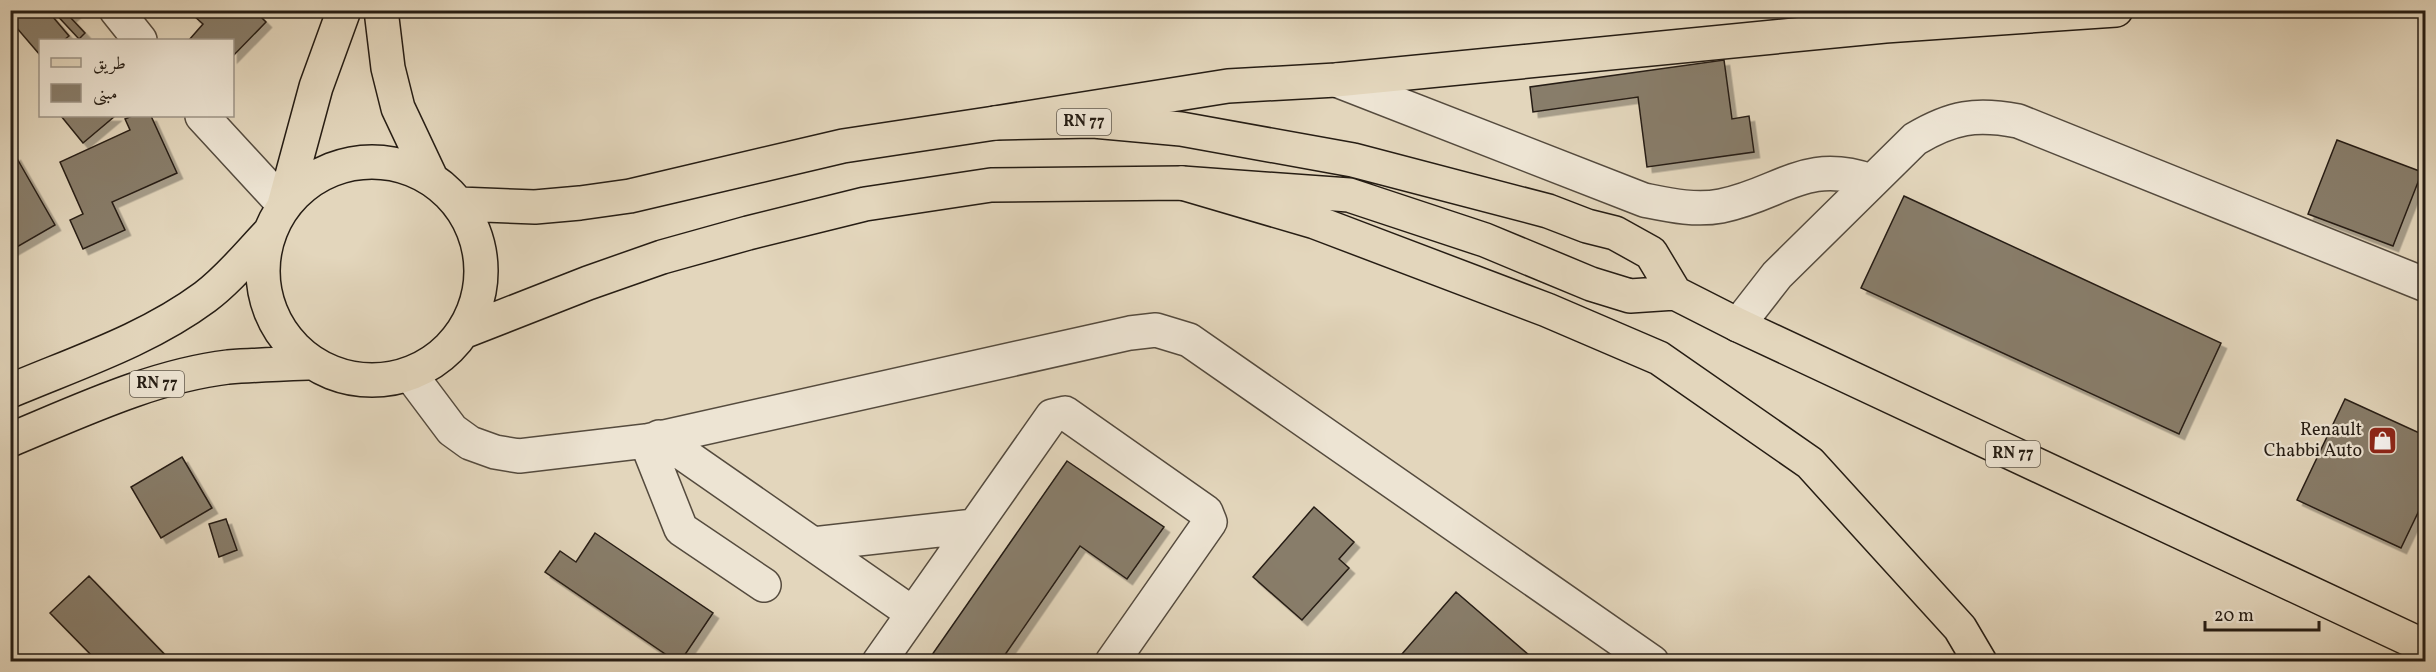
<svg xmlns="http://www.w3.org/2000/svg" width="2436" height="672" font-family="Vollkorn,Amiri,serif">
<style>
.building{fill:#887d6b;stroke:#261d14;stroke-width:1.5;filter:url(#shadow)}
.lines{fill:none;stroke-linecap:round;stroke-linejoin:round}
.minor-casing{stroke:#554b3e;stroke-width:36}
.major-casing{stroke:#261d14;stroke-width:36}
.highway-casing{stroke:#261d14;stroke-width:36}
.minor{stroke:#ede4d3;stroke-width:33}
.major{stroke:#e3d6bc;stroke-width:33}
.highway{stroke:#e3d6bc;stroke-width:33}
.labels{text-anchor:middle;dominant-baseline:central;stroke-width:4.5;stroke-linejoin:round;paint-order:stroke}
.shield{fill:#ede4d3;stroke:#62594d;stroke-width:1.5}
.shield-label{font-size:16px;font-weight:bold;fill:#261d14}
.poi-label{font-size:18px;fill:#261d14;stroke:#ede4d3;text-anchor:end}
</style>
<defs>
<filter id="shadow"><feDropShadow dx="5.5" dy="5.5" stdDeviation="0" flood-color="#0004"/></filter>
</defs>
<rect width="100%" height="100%" fill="#e3d6bc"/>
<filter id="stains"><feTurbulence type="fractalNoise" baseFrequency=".00333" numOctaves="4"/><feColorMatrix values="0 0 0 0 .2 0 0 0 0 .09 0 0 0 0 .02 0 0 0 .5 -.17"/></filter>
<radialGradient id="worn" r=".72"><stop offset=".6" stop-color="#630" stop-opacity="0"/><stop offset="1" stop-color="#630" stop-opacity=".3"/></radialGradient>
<path class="building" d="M10,10H47L69,36L64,40H40V55L10,20Z
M52,10H78L70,17L85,33L79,39Z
M200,10H254L266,22L232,57V40H189L203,24L194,16Z
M1724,60L1732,119L1749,116L1754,152L1647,167L1638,97L1533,112L1530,87Z
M61,116H115L83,143Z
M132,116H151L177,173L112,202L125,230L83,249L70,220L83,214L60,162L130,130L125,119Z
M2337,140L2422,172L2393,246L2308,214Z
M15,155L55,225L10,251V158Z
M1904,196L2221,343L2179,434L1861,288Z
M2345,399L2426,436V496L2401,548L2297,500Z
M182,457L212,508L161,538L131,487Z
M1067,461L1164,527L1127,579L1080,546L1000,662H927Z
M1314,507L1354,542L1339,559L1349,568L1302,620L1253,577Z
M226,519L237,550L219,557L209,524Z
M595,533L713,613L680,662H677L545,572L560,551L576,562Z
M89,576L172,662H98L50,613Z
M1456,592L1529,655L1524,662H1395Z"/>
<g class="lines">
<defs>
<path id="minor" d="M116,10L140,40
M1336,80L1644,200C1669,205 1695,211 1721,206C1781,194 1805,158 1871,181
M202,116L284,205
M1738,325L1777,275L1915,139C1952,117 1976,113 2018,121L2426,285
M410,374L452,430L470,443L495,452L519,456L646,441L1130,333L1156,330L1189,340L1652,662
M659,437L912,613
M646,441L681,529L764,585
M813,544L974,526
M879,662L1052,416L1065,413L1206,512L1210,522L1112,662"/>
<path id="major" d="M381,10L388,68L398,108L431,178
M263 271a109 109 0 1 1 218 0a109 109 0 1 1-218 0Z
M459,204L535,207L580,203L630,196L843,146L995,123L1093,121L1181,129L1353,160L1548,211L1587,226L1615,233L1651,253L1675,293
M284,205L316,87L344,10
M463,332L588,283L662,257L748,233L865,204L991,185L1182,183L1349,195L1485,240L1591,284L1630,296L1675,293L1738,325L2426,647
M10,391C76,363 147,340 205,297C229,279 249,254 270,232
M10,440C80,411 153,376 228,367C256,365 284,364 311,363"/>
<path id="highway" d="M995,123L1228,86L1336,80L1885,26L2116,10
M1182,183L1315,222L1547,310L1659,358L1810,463L1960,628L1980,662"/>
</defs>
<use href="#minor" class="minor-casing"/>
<use href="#major" class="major-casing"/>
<use href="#highway" class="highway-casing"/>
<use href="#minor" class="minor"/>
<use href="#major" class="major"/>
<use href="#highway" class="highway"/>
</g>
<defs>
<symbol id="shop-square" viewBox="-11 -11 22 22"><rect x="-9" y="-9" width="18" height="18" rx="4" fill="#8f2418" stroke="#ede4d3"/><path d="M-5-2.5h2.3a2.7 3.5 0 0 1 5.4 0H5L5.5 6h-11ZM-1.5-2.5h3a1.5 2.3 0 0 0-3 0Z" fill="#fff"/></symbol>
</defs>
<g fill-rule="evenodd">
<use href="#shop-square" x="2366" y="424" width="33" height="33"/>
</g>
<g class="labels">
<g class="shield">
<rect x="1057" y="109" width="54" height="26" rx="4.5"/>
<rect x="130" y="371" width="54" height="26" rx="4.5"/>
<rect x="1986" y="441" width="54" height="26" rx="4.5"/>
</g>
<g class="shield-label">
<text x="1084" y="122">RN 77</text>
<text x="157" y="384">RN 77</text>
<text x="2013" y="454">RN 77</text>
</g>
<g class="poi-label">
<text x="2362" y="430">Renault<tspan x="2362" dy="21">Chabbi Auto</tspan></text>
</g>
</g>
<rect width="2436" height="672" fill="none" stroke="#e3d6bc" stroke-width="36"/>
<rect x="12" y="12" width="2412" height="648" fill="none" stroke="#261d14" stroke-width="3"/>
<rect x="18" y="18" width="2400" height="636" fill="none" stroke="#261d14" stroke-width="1.5"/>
<rect x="39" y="39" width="195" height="78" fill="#ede4d3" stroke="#9d9487" stroke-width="1.5"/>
<rect x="51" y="58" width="30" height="9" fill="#e3d6bc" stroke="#9d9487" stroke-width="1.5"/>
<text x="93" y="69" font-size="18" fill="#261d14">طريق</text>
<rect x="51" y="84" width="30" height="18" fill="#887d6b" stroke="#9d9487" stroke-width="1.5"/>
<text x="93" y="99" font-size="18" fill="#261d14">مبنى</text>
<path d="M2205 621v9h114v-9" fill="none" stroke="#261d14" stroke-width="3"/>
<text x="2214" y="621" font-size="18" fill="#261d14" stroke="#ede4d3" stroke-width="4.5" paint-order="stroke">20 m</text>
<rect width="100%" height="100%" filter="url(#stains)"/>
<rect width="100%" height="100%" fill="url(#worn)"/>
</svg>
